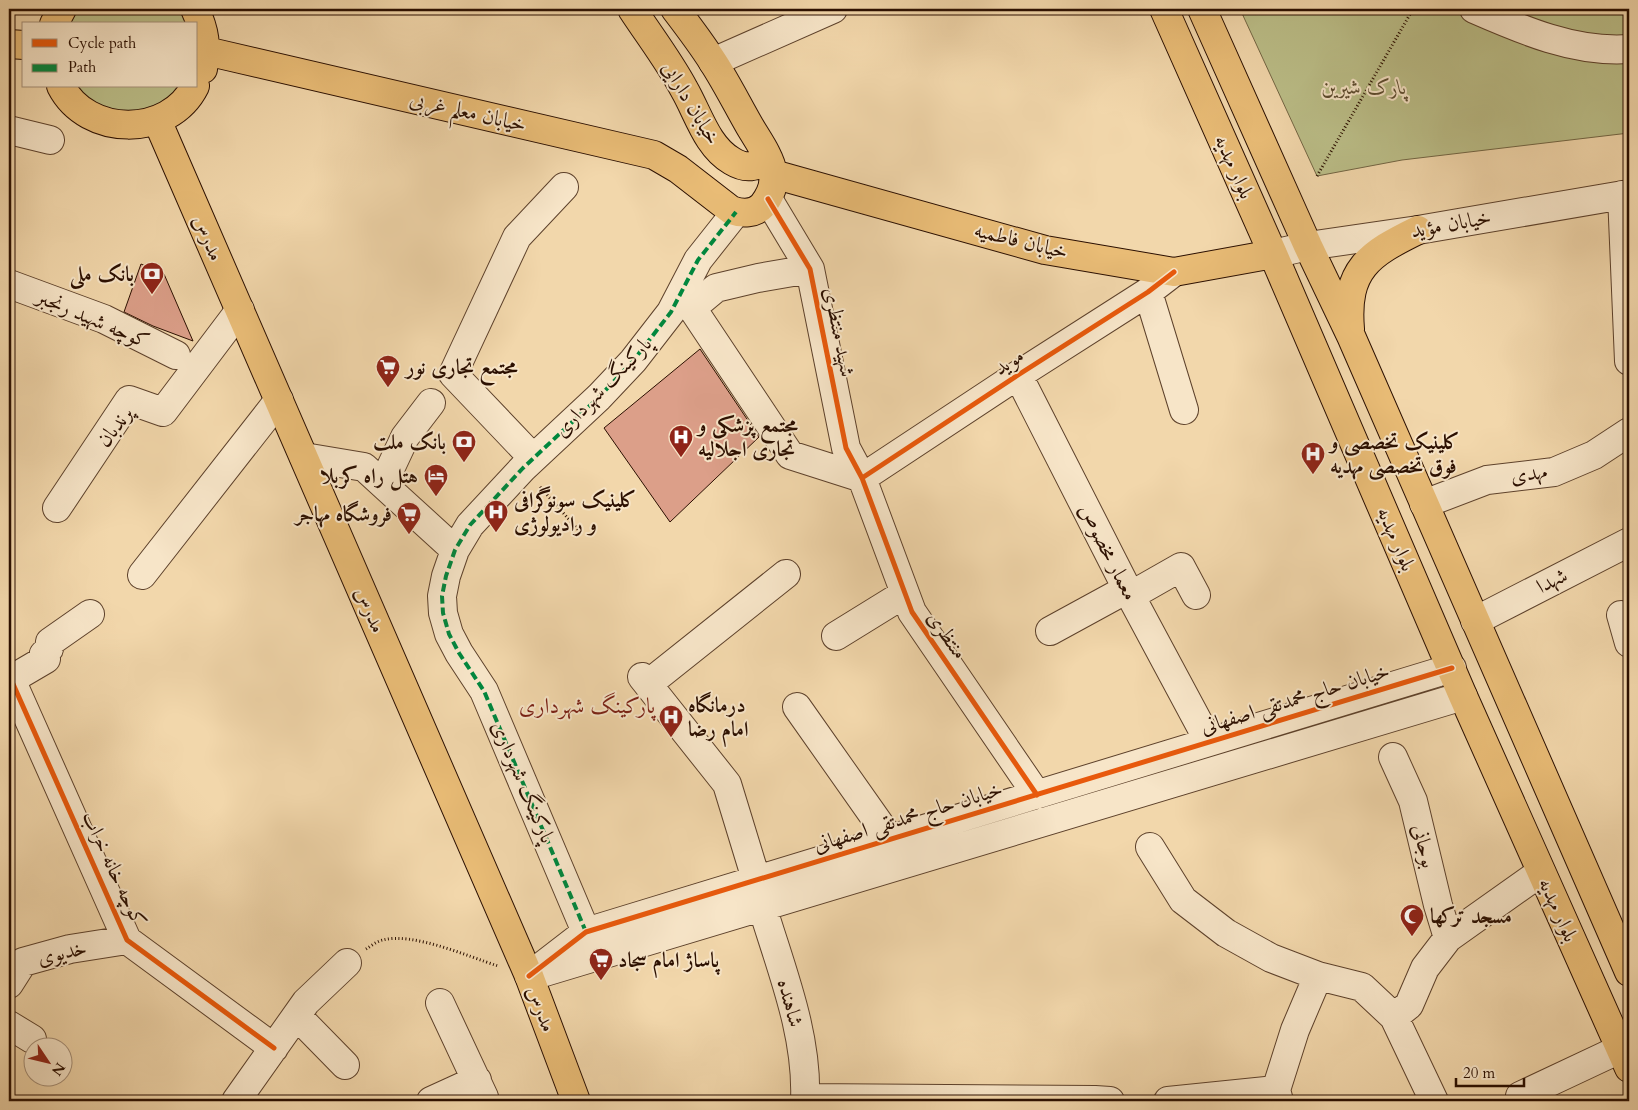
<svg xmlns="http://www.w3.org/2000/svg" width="1638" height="1110" font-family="Cardo,Amiri,serif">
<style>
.green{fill:#bbbe88;stroke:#736644}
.building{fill:#dc9f89;stroke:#2b0f00}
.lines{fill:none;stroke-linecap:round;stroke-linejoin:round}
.minor-casing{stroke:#5d412b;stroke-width:30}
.major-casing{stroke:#2b0f00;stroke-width:30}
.path{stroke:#2b0f00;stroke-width:3;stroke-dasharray:1 2.5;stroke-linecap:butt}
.minor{stroke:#f7e5c8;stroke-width:28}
.major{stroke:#e9bc76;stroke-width:28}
.quiet{stroke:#00873e;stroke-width:4;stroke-dasharray:8 4;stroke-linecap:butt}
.cycleway-casing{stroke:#f7e5c8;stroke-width:8}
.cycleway{stroke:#e8590c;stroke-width:5}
.labels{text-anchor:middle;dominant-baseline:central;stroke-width:4;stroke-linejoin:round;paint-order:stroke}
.park-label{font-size:21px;font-style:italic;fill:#5d4c30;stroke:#f7e5c8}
.street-label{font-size:21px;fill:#2b0f00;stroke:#f7e5c8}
.poi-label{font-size:21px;font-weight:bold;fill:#2b0f00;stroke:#f7e5c8;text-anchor:start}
.neighbourhood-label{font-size:22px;fill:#7a1f14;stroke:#f7e5c8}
</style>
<rect width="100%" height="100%" fill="#f2d7ab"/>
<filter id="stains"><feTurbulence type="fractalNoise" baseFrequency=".004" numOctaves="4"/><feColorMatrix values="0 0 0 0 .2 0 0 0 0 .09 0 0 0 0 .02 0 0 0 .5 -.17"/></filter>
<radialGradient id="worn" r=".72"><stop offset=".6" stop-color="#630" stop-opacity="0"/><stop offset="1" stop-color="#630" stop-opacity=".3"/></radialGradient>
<path class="green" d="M72,9H184L192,24H65Z
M1240,9H1629V133L1402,160L1317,176Z
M71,86H185L156,112L112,116Z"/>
<path class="building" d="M141,264L164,274L193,341L153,326L124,312Z
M700,349L759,437L670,522L604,428Z"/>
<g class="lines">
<defs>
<path id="minor" d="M1474,9C1522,30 1575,53 1629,49
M713,62L833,9
M9,130L50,140
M1622,195L1629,361
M768,199L810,269L846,448L862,478L912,612L1037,795
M1273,254L1308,246L1418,230L1629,194
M810,269L758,278L716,288L692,308L790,455L862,478
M9,284L104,319L176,355
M1148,292L1184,410
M1018,375L1127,589L1201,727
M304,457L364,467L455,550
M533,458L453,374L517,237L564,187
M862,478L1018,375L1148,292L1174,272
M383,484L405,437L431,403
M1424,504L1487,480L1554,472L1594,455L1629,432
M57,508L129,400L163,412L240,310
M142,575L279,400
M1130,596L1181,567L1196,595
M1621,615L1629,643
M1475,621L1629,542
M1050,631L1127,589
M836,636L904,594
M9,675L127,940L274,1048
M9,675L17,676L46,659L44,654L49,649L50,642L90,614
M642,677L727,784L756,879
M648,684L786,574
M797,707L890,839
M1393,757L1413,801L1438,905L1448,938
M1150,847L1183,900L1226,933L1271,958L1318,976L1362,987L1394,1017L1434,1101
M762,906C781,969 808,1034 805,1101
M586,932L484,691L459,653L449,634L443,613L442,596L446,576L455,550L470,525L523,468L599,397L633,361L671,312L698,260L736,212
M545,972L1463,696
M529,976L586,932L1452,668
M9,984L23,962L70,949L127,940
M440,1003L484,1097L483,1101
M297,1016L345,1065
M1394,1017L1409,1005L1425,968L1448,938L1541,872
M9,1025L32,1039
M1520,1096L1620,1049
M805,1098L1095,1100L1110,1101
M236,1101L306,1002L347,963
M431,1101L477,1080
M1168,1101L1276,1090
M1279,1101L1276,1090L1295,1030L1318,976"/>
<path id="major" d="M195,9C205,31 207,45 203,69
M632,9C649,35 669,61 684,89C698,113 707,147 732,161C747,170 754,166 769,161
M1164,9L1273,254L1463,696L1629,1068
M1202,9L1308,246L1351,336L1629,972
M54,24L62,9
M9,44L24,45
M206,51L654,155L678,169L731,210C742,214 755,214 763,205C770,196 775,184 773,173C770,156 757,139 749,125C737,104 726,82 713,62C701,43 688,26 675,9
M61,86C87,137 169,138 195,86
M157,120L529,976L576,1101
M773,174L1045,250L1174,272L1273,254
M1350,329C1345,269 1369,254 1418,230"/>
</defs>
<use href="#minor" class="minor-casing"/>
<use href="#major" class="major-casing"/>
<path class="path" d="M1317,176L1413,9
M540,487L582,534
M366,949C371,946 377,941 383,940C413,932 467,956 498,966"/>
<use href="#minor" class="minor"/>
<use href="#major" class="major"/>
<path class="quiet" d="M586,932L484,691L459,653L449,634L443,613L442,596L446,576L455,550L470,525L523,468L599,397L633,361L671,312L698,260L736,212"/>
<defs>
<path id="cycleway" d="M768,199L810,269L846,448L862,478L912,612L1037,795
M862,478L1018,375L1148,292L1174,272
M9,675L127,940L274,1048
M529,976L586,932L1452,668"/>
</defs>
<use href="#cycleway" class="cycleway-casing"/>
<use href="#cycleway" class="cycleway"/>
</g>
<defs>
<symbol id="bank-pin" viewBox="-11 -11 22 30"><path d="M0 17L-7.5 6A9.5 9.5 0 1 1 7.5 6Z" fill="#8f2418" stroke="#f7e5c8"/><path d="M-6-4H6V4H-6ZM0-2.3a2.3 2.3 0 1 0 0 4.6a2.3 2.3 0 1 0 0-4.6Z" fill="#fff"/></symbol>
<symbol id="supermarket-pin" viewBox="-11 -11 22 30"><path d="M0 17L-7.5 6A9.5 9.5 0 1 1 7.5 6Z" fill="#8f2418" stroke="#f7e5c8"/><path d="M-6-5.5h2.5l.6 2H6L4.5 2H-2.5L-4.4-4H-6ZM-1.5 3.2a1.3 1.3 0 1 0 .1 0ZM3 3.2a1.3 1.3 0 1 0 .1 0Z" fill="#fff"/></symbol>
<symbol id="hospital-pin" viewBox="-11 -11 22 30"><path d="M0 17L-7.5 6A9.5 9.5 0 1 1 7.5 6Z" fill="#8f2418" stroke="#f7e5c8"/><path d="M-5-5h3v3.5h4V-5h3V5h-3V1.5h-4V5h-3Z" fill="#fff"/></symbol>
<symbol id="hotel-pin" viewBox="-11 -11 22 30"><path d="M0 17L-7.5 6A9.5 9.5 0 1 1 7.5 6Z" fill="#8f2418" stroke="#f7e5c8"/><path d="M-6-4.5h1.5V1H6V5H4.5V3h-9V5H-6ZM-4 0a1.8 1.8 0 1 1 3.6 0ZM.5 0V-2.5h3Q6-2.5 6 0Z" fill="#fff"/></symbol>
<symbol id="mosque-pin" viewBox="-11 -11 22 30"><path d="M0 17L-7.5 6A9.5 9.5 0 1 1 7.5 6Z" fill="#8f2418" stroke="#f7e5c8"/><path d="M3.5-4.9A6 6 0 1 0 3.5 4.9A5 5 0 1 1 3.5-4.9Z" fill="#fff"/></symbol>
</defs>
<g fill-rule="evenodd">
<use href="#bank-pin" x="138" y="260" width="28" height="38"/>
<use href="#supermarket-pin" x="374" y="353" width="28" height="38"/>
<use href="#hospital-pin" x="667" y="423" width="28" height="38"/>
<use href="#bank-pin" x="450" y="428" width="28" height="38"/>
<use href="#hospital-pin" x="1299" y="440" width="28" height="38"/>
<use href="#hotel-pin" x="422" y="462" width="28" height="38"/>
<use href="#hospital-pin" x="482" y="498" width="28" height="38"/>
<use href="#supermarket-pin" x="395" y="500" width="28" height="38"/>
<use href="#hospital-pin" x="657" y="703" width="28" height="38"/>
<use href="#mosque-pin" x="1398" y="902" width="28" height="38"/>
<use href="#supermarket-pin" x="587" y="946" width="28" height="38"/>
</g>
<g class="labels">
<g class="park-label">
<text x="1364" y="87">پارک شیرین</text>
</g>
<g class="street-label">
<text transform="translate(691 103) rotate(59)">خیابان دارایی</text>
<text transform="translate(468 112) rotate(13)">خیابان معلم غربی</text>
<text transform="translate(1234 167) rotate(66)">بلوار مهدیه</text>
<text transform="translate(1451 224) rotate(-10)">خیابان مؤید</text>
<text transform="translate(208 238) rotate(67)">مدرس</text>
<text transform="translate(1021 241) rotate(14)">خیابان فاطمیه</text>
<text transform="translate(93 319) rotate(23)">کوچه شهید رنجبر</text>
<text transform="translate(839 332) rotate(79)">شهید منتظری</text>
<text transform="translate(1009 362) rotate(-33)">موید</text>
<text transform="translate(603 387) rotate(-46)">پارکینگ شهرداری</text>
<text transform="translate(115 427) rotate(-52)">پرندبان</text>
<text transform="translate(1529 474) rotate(-8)">مهدی</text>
<text transform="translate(1396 539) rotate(67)">بلوار مهدیه</text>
<text transform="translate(1108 552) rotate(63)">معمار مخصوص</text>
<text transform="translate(1552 581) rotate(-27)">شهدا</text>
<text transform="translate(370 610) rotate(67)">مدرس</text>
<text transform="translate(947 635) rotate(55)">منتظری</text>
<text transform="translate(1295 699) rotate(-17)">خیابان حاج محمدتقی اصفهانی</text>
<text transform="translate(523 782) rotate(67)">پارکینگ شهرداری</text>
<text transform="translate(908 817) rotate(-17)">خیابان حاج محمدتقی اصفهانی</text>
<text transform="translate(1424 846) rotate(76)">بوجانی</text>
<text transform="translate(114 869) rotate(65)">کوچه خانه خراب</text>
<text transform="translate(1558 910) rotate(66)">بلوار مهدیه</text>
<text transform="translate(62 953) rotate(-13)">خدیوی</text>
<text transform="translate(790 1003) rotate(75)">شاهنده</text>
<text transform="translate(541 1009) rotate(69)">مدرس</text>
</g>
<g class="poi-label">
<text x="134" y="274" text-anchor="end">بانک ملی</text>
<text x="406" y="367">مجتمع تجاری نور</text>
<text x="698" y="425">مجتمع پزشکی و<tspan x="698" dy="24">تجاری اجلالیه</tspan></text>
<text x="446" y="442" text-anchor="end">بانک ملت</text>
<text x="1330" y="442">کلینیک تخصصی و<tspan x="1330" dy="24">فوق تخصصی مهدیه</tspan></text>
<text x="418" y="476" text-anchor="end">هتل راه کربلا</text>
<text x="514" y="500">کلینیک سونوگرافی<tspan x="514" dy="24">و رادیولوژی</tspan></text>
<text x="392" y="514" text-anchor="end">فروشگاه مهاجر</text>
<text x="688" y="705">درمانگاه<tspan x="688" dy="24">امام رضا</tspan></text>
<text x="1430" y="916">مسجد ترکها</text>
<text x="618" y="960">پاساژ امام سجاد</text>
</g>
<g class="neighbourhood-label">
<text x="587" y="706">پارکینگ شهرداری</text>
</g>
</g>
<rect width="1638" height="1110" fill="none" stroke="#f2d7ab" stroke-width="30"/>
<rect x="10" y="10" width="1618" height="1090" fill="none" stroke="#2b0f00" stroke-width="2.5"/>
<rect x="15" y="15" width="1608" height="1080" fill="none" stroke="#2b0f00"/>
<rect x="22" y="22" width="175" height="65" fill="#f7e5c8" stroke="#a58f78"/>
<rect x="32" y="39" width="25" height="8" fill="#e8590c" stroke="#a58f78"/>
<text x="68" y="48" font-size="15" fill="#2b0f00">Cycle path</text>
<rect x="32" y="64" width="25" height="8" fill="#00873e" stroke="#a58f78"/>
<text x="68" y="72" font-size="15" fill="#2b0f00">Path</text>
<g transform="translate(48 1062) rotate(125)"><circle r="24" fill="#f7e5c8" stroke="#a58f78"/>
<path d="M0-4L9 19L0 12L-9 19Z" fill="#8f2418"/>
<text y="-8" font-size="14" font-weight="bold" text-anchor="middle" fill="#2b0f00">N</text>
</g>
<path d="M1456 1078v8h68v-8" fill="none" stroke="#2b0f00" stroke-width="2.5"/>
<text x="1463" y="1078" font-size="15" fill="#2b0f00" stroke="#f7e5c8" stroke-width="4" paint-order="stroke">20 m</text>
<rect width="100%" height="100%" filter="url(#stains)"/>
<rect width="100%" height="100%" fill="url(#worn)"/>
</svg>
